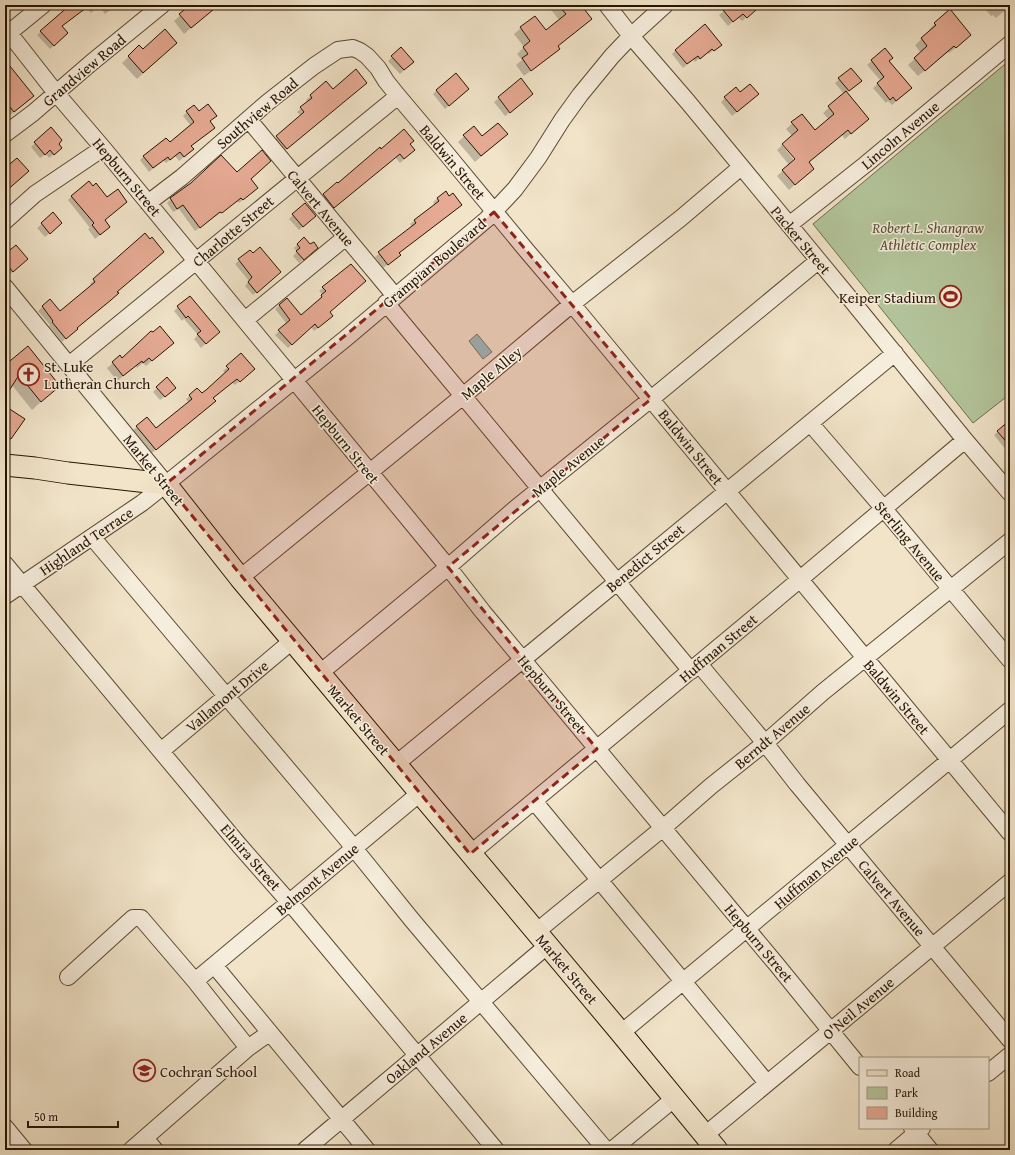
<svg xmlns="http://www.w3.org/2000/svg" width="1015" height="1155" font-family="'Gentium Book Plus',serif">
<style>
.green{fill:#b4c59b;stroke:#6e6c4e}
.water{fill:#9bbebb;stroke:#6d7a71}
.shadow{fill:#0003}
.building{fill:#e6aa94;stroke:#271401}
.lines{fill:none;stroke-linecap:round;stroke-linejoin:round}
.minor-casing{stroke:#5a4833;stroke-width:18}
.major-casing{stroke:#271401;stroke-width:23}
.minor{stroke:#f6eddc;stroke-width:16}
.major{stroke:#f1e4c9;stroke-width:21}
.marked{fill:#8f2418;fill-opacity:0.2;stroke:#8f2418;stroke-width:3;stroke-dasharray:8 5;stroke-linejoin:round}
.labels{text-anchor:middle;dominant-baseline:central;stroke-width:3;stroke-linejoin:round;paint-order:stroke}
.street-label{font-size:15px;fill:#271401;stroke:#f6eddc}
.park-label{font-size:15px;font-style:italic;fill:#585237;stroke:#f6eddc}
.poi-label{font-size:15px;fill:#271401;stroke:#f6eddc;text-anchor:start}
</style>
<rect width="100%" height="100%" fill="#f1e4c9"/>
<filter id="stains"><feTurbulence type="fractalNoise" baseFrequency=".005" numOctaves="4"/><feColorMatrix values="0 0 0 0 .2 0 0 0 0 .09 0 0 0 0 .02 0 0 0 .5 -.17"/></filter>
<radialGradient id="worn" r=".72"><stop offset=".6" stop-color="#630" stop-opacity="0"/><stop offset="1" stop-color="#630" stop-opacity=".3"/></radialGradient>
<path class="green" d="M1010,60V394L973,423L813,224Z"/>
<path class="water" d="M477,334L492,352L483,359L469,341Z"/>
<path class="shadow" d="M72,5H74L61,26L63,37L50,49L37,35Z
M86,5H116L105,14L99,6L91,13L85,6Z
M192,5H217L184,34L174,21Z
M548,5H579L591,19L557,47L559,49L552,55L524,76L516,65L522,60L517,54L524,47L514,34L521,28L546,31L560,21L548,6Z
M731,5H750V14L742,21L738,17L728,26L719,15Z
M776,5H785L779,9Z
M982,5H1010V6L996,18L993,15L991,16Z
M935,23L964,41L949,53L948,52L918,76L908,65L921,53L915,45L930,31L929,30Z
M139,47L143,50L169,49L137,79L122,63Z
M716,48L709,54L707,52L695,62L693,59L683,68L672,54L676,50Z
M401,49L413,62L400,74L388,61Z
M885,50L888,61L911,88L892,105L888,101L886,103L873,88L881,81L867,65Z
M5,63L29,100L10,115L5,109Z
M851,69L856,84L846,93L862,124L845,139L842,135L808,163L807,174L789,190L777,176L789,165L777,150L782,145L797,164L792,136L786,129L802,115L815,131L829,120L823,113L844,94L835,83Z
M521,80L528,98L505,116L494,102Z
M326,82L333,91L362,86L283,152L273,141L301,116L297,112L308,102L306,100Z
M735,89L740,94L754,98L732,116L721,102Z
M437,90L464,93L445,109L433,94Z
M187,112H199L210,121L191,146L189,153L179,161L175,156L166,163L163,160L149,172L140,160L144,156L169,144L191,126L183,116Z
M473,128L482,137L500,140L475,162L458,142Z
M51,129L58,144L57,152L49,158L46,154L40,158L31,147Z
M409,145L410,154L400,163L395,157L330,211L320,199L337,183L338,185L381,150Z
M237,173L250,179L253,192L239,203L237,201L195,231L179,209L173,212L167,203L171,199Z
M93,187L107,198L126,202L104,220L109,227L95,239L88,229L90,228L68,200L72,196Z
M446,192L399,253L400,255L383,268L375,257L412,227L410,224L435,205L433,202Z
M53,214L57,227L45,237L37,228Z
M293,215L311,220L299,230L289,219Z
M144,234L72,332L62,342L49,326L50,325L38,311L50,300L60,312L92,286L90,284L94,280Z
M298,244L313,251L299,263L293,256L297,252L294,248Z
M250,251L276,276L253,295L245,286L249,281L235,264Z
M5,255L23,263L9,275L5,271Z
M351,265L329,312L328,320L314,331L311,327L288,348L275,335L287,324L275,309L287,299L300,317L319,301L318,300L323,295L319,291Z
M178,307L215,335L201,348L194,339L198,335L184,319L182,321L174,311Z
M168,346L146,366L143,363L137,368L136,366L117,381L107,368L113,363Z
M241,355L249,372L235,385L232,382L212,399L211,405L152,453L133,430L137,427L156,430L189,403L186,399L190,396L201,394L207,390L226,374L223,371Z
M5,366L58,386L32,410L12,385L5,395Z
M157,388L171,392L160,400L153,392Z
M5,407L11,439L5,444Z
M1010,422V455L994,435Z"/>
<path class="building" d="M70,5H90L62,26L68,33L54,46L40,31Z
M190,5H219L191,28L179,14Z
M558,5H581L592,19L558,46L560,49L531,71L522,58L528,54L523,47L530,41L520,27L535,16L546,30L566,14Z
M729,5H753L752,6L756,10L747,18L743,14L733,22L723,10Z
M950,9L971,35L956,48L954,46L925,71L914,58L927,46L921,38L936,25L934,23Z
M705,24L722,45L714,51L712,49L700,59L698,56L687,64L675,50Z
M165,29L177,43L143,73L128,56L139,45L143,49Z
M401,47L414,62L404,70L391,56Z
M885,48L893,58L889,61L912,88L896,101L893,97L890,100L877,83L884,77L871,60Z
M5,60L34,96L14,112L5,101Z
M851,68L862,81L849,91L838,78Z
M356,69L367,83L287,149L276,136L304,112L300,107L312,98L310,95L326,81L333,89Z
M456,73L469,89L449,106L436,90Z
M521,78L533,94L510,113L498,97Z
M750,84L759,94L737,112L724,97L736,87L740,92Z
M846,91L869,119L851,134L848,130L809,162L814,169L795,185L782,170L795,159L782,144L798,130L791,122L802,114L815,130L834,114L828,106Z
M208,104L217,116L210,121L215,128L191,146L194,149L184,157L180,152L170,160L168,157L153,168L143,156L166,138L170,142L194,122L186,111L194,105L199,111Z
M498,123L508,134L481,156L463,135L474,126L482,136Z
M51,127L62,140L59,144L62,148L54,155L50,150L45,155L34,142Z
M404,129L414,141L410,144L415,150L404,159L400,154L334,208L323,194L337,182L338,183L380,147L381,149Z
M262,150L271,161L251,179L258,188L243,200L241,198L222,213L220,212L200,228L183,205L177,209L170,198L191,183L221,155L237,172Z
M17,158L29,171L5,192V168Z
M89,181L93,186L96,183L107,197L118,189L127,202L105,220L110,227L100,235L92,225L94,223L71,196Z
M446,191L449,196L453,193L462,205L399,253L401,255L388,265L378,252L416,223L414,220L439,201L437,198Z
M305,203L316,216L303,227L292,214Z
M53,212L62,223L50,234L41,223Z
M145,233L150,239L152,237L164,252L117,292L119,293L111,300L77,328L78,329L66,339L52,322L53,321L42,306L50,299L60,311L95,282L93,279Z
M304,237L310,244L314,242L318,248L304,260L296,251L300,248L297,244Z
M16,245L28,259L13,272L5,262V254Z
M260,247L281,272L257,293L248,282L252,277L238,259L250,250L253,253Z
M351,264L366,281L330,312L333,316L318,328L315,324L292,345L278,330L290,320L279,305L287,298L301,315L322,297L321,295L326,291L322,287Z
M190,296L220,332L206,344L197,334L201,331L188,316L186,318L177,306Z
M160,326L174,343L152,361L149,358L143,363L142,361L123,376L112,362L120,355L122,358L151,331L153,332Z
M28,346L60,386L41,402L19,375L5,397V365Z
M241,353L255,369L240,382L237,379L213,398L216,401L156,450L136,426L147,417L156,428L192,399L189,395L197,388L202,393L206,390L229,369L226,366Z
M167,377L176,388L165,397L156,387Z
M5,406L25,419L11,439L5,435Z
M1010,420V446L997,431Z"/>
<g class="lines">
<defs>
<path id="minor" d="M607,5L631,36L688,102L852,301L965,440L1010,493
M9,33L56,93L103,148L448,567L483,612L777,965L860,1067
M5,36L43,5
M249,120L395,296
M5,134L33,113L91,63L162,5
M148,203L182,177L268,102L314,66L338,50L353,48L360,51L367,56L378,68L386,81L398,96L446,153L527,251L572,304L1010,833
M5,221L35,194L103,148
M789,225L866,164L1010,44
M5,287L166,484
M386,303L691,671
M245,320L346,237
M69,365L398,96
M810,423L884,509L1010,660
M92,537L345,837L412,920L606,1150
M5,564L239,845L297,911L496,1150
M240,578L463,396L572,304L681,218L741,167
M5,596L142,503L166,484L345,339L487,219L515,189L538,158L562,120L580,95L612,56L631,36L665,5
M699,664L765,743L797,784L1010,1040
M320,673L448,567L516,508L651,399L818,261
M161,751L292,641
M396,764L895,353
M534,801L767,1083
M470,854L767,607L965,440
M536,932L663,828L711,786L765,743L823,692L1010,541
M214,965L367,1150
M68,977L133,918H141L195,981L248,1048
M195,981L420,793
M621,1033L1010,710
M988,1073L1010,1055
M5,1127L24,1150
M912,1128L930,1150
M705,1135L1010,882
M145,1138L155,1150
M131,1150L248,1048L269,1033
M305,1150L547,946
M612,1150L675,1098
M896,1150L922,1128"/>
<path id="major" d="M5,465L35,468L68,473L166,484L240,578L621,1033L717,1150"/>
</defs>
<use href="#minor" class="minor-casing"/>
<use href="#major" class="major-casing"/>
<use href="#minor" class="minor"/>
<use href="#major" class="major"/>
</g>
<path class="marked" d="M494,212L651,399L448,567L597,749L470,854L166,484Z"/>
<defs>
<symbol id="stadium-ring" viewBox="-11 -11 22 22"><circle r="9.5" fill="#f6eddc" stroke="#8f2418" stroke-width="1.5"/><path d="M0-5a6.5 5 0 1 0 0 10a6.5 5 0 1 0 0-10ZM-3.5-1.8h7v3.6h-7Z" fill="#8f2418"/></symbol>
<symbol id="church-ring" viewBox="-11 -11 22 22"><circle r="9.5" fill="#f6eddc" stroke="#8f2418" stroke-width="1.5"/><path d="M-1.2-6h2.4v3.5h3.3v2.4h-3.3V6h-2.4V-.1h-3.3v-2.4h3.3Z" fill="#8f2418"/></symbol>
<symbol id="school-ring" viewBox="-11 -11 22 22"><circle r="9.5" fill="#f6eddc" stroke="#8f2418" stroke-width="1.5"/><path d="M0-5L7-2L0 1L-7-2ZM-4 1L0 2.5L4 1V4Q0 6-4 4Z" fill="#8f2418"/></symbol>
</defs>
<g fill-rule="evenodd">
<use href="#stadium-ring" x="938" y="284" width="25" height="25"/>
<use href="#church-ring" x="16" y="362" width="25" height="25"/>
<use href="#school-ring" x="132" y="1058" width="25" height="25"/>
</g>
<g class="labels">
<g class="street-label">
<text transform="translate(84 70) rotate(-40)">Grandview Road</text>
<text transform="translate(257 113) rotate(-40)">Southview Road</text>
<text transform="translate(900 135) rotate(-40)">Lincoln Avenue</text>
<text transform="translate(453 162) rotate(50)">Baldwin Street</text>
<text transform="translate(127 177) rotate(50)">Hepburn Street</text>
<text transform="translate(321 208) rotate(50)">Calvert Avenue</text>
<text transform="translate(233 231) rotate(-40)">Charlotte Street</text>
<text transform="translate(801 240) rotate(50)">Packer Street</text>
<text transform="translate(434 263) rotate(-40)">Grampian Boulevard</text>
<text transform="translate(491 373) rotate(-40)">Maple Alley</text>
<text transform="translate(346 444) rotate(51)">Hepburn Street</text>
<text transform="translate(691 447) rotate(51)">Baldwin Street</text>
<text transform="translate(568 466) rotate(-39)">Maple Avenue</text>
<text transform="translate(154 470) rotate(51)">Market Street</text>
<text transform="translate(86 541) rotate(-34)">Highland Terrace</text>
<text transform="translate(910 541) rotate(50)">Sterling Avenue</text>
<text transform="translate(645 558) rotate(-40)">Benedict Street</text>
<text transform="translate(718 648) rotate(-40)">Huffman Street</text>
<text transform="translate(552 694) rotate(50)">Hepburn Street</text>
<text transform="translate(227 696) rotate(-40)">Vallamont Drive</text>
<text transform="translate(897 697) rotate(50)">Baldwin Street</text>
<text transform="translate(359 720) rotate(50)">Market Street</text>
<text transform="translate(772 736) rotate(-40)">Berndt Avenue</text>
<text transform="translate(251 857) rotate(49)">Elmira Street</text>
<text transform="translate(816 872) rotate(-40)">Huffman Avenue</text>
<text transform="translate(317 879) rotate(-40)">Belmont Avenue</text>
<text transform="translate(892 898) rotate(50)">Calvert Avenue</text>
<text transform="translate(759 943) rotate(50)">Hepburn Street</text>
<text transform="translate(567 969) rotate(50)">Market Street</text>
<text transform="translate(858 1008) rotate(-40)">O'Neil Avenue</text>
<text transform="translate(426 1048) rotate(-40)">Oakland Avenue</text>
</g>
<g class="park-label">
<text x="928" y="227">Robert L. Shangraw<tspan x="928" dy="17">Athletic Complex</tspan></text>
</g>
<g class="poi-label">
<text x="936" y="297" text-anchor="end">Keiper Stadium</text>
<text x="44" y="366">St. Luke<tspan x="44" dy="17">Lutheran Church</tspan></text>
<text x="160" y="1071">Cochran School</text>
</g>
</g>
<rect width="1015" height="1155" fill="none" stroke="#f1e4c9" stroke-width="20"/>
<rect x="6" y="6" width="1003" height="1143" fill="none" stroke="#271401" stroke-width="2"/>
<rect x="10" y="10" width="995" height="1135" fill="none" stroke="#271401"/>
<rect x="859" y="1057" width="130" height="72" fill="#f6eddc" stroke="#a39684"/>
<rect x="867" y="1070" width="20" height="6" fill="#f1e4c9" stroke="#a39684"/>
<text x="895" y="1077" font-size="12" fill="#271401">Road</text>
<rect x="867" y="1087" width="20" height="12" fill="#b4c59b" stroke="#a39684"/>
<text x="895" y="1097" font-size="12" fill="#271401">Park</text>
<rect x="867" y="1107" width="20" height="12" fill="#e6aa94" stroke="#a39684"/>
<text x="895" y="1117" font-size="12" fill="#271401">Building</text>
<path d="M28 1121v6h90v-6" fill="none" stroke="#271401" stroke-width="2"/>
<text x="34" y="1121" font-size="12" fill="#271401" stroke="#f6eddc" stroke-width="3" paint-order="stroke">50 m</text>
<rect width="100%" height="100%" filter="url(#stains)"/>
<rect width="100%" height="100%" fill="url(#worn)"/>
</svg>
